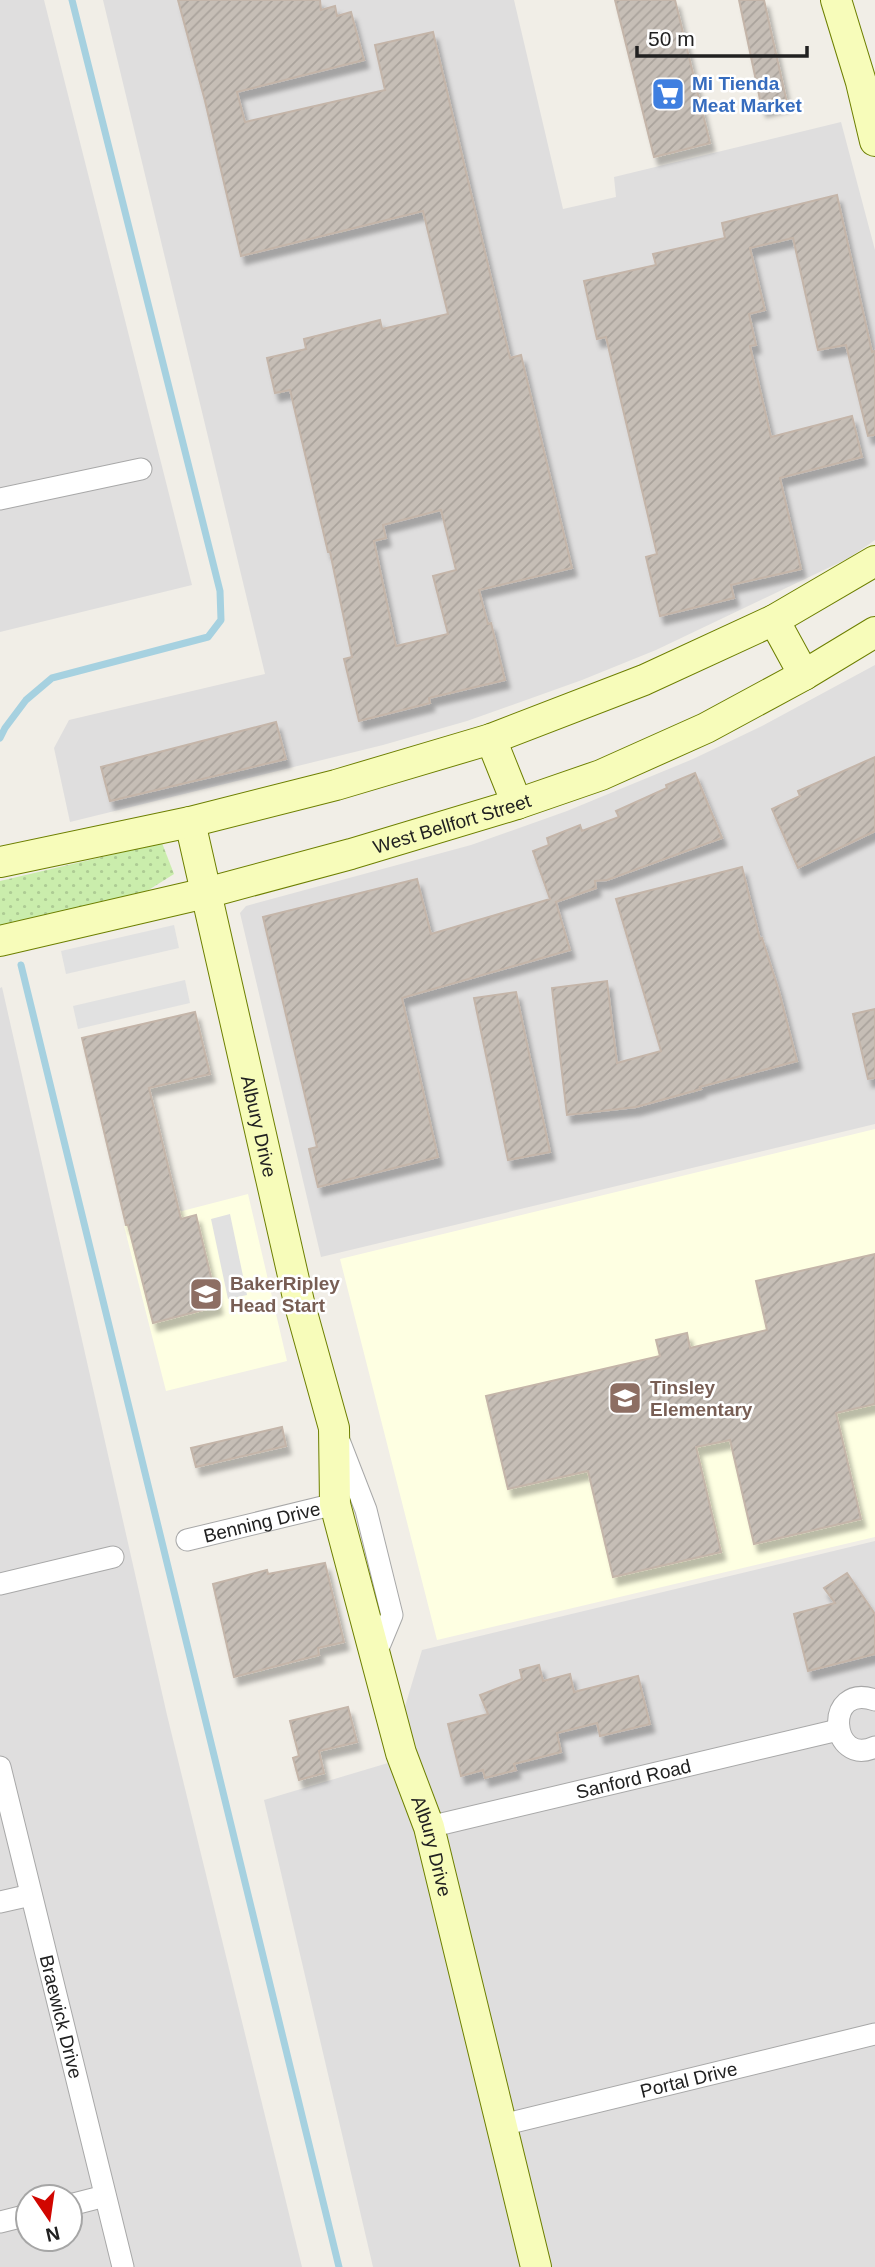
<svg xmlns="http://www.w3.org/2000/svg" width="875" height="2267" font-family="Arial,sans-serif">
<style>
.residential{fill:#dfdede;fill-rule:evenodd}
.education{fill:#feffe2}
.grass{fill:url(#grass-dots)}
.parking{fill:#e1e1e1}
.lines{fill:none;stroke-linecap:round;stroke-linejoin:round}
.stream{stroke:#a6d1e0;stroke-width:7}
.building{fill:url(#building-hatch);stroke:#c4b5a9;stroke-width:2;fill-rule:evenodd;filter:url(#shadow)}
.street-casing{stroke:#a8a8a8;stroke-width:23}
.secondary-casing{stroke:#6d7f01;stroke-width:32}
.street{stroke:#fff;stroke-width:21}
.secondary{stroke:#f7fcba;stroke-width:30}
.labels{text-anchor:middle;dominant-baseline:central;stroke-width:5;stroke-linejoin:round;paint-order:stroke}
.shop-label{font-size:19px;font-weight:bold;fill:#366cbe;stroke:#fff;text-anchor:start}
.street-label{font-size:19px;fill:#212121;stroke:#fff}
.education-label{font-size:19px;font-weight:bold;fill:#785e54;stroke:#fff;text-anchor:start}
</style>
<defs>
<pattern id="grass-dots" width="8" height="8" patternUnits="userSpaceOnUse" patternTransform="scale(1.75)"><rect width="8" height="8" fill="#caedac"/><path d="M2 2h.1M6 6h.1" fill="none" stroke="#adcb94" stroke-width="1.8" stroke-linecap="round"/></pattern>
<pattern id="building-hatch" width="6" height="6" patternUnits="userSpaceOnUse" patternTransform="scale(1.75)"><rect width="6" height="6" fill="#c6beb6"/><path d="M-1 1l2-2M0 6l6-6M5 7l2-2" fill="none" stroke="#aaa39c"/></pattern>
<filter id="shadow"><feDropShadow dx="4.5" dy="8" stdDeviation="2" flood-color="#0004"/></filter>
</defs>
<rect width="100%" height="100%" fill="#f1eee7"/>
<path class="residential" d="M0,0H44L192,585L0,632Z
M103,0H514L563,209L616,197L614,177L841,122L875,250V540L849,558L656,650L582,680L467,721L383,745L70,822L54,748L69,720L265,674Z
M875,665V1124L321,1257L240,913L246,906L471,845L567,811L693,759L762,726Z
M2,987L167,1715L302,2267H0V988ZM28,2197H70V2239H28Z
M875,1541V2267H373L264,1800L388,1763L422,1650Z"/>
<path class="education" d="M875,1129V1537L437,1640L340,1259Z
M248,1194L287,1361L166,1391L124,1226Z"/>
<path class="grass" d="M162,843L174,874L147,891L0,927V881Z"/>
<path class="parking" d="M174,925L179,948L66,974L61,951Z
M185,980L190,1003L78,1029L73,1006Z
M230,1214L247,1295L228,1299L211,1219Z"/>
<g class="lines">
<path class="stream" d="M0,738L5,728L26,700L52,678L208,637L221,620L220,591L72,0
M21,965L339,2267"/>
</g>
<path class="building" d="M178,0H320L321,10L335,6L337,16L351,12L364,60L237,92L245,122L385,90L375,45L433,32L510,358L521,355L572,568L479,590L488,624L491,623L505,680L429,698L430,703L359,721L344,659L352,657L330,552H328L290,390L275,393L267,358L306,349L304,339L380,320L382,329L448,314L423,211L241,256L205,101ZM441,510L456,570L433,576L448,634L396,646L374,541L386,538L383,525Z
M615,0H675L710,143L654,157Z
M739,0H764L787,103L762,109Z
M837,195L872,352L875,351V435L868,436L846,345L818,350L793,238L750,248L765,310L749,314L756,345L750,346L771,437L852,416L862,457L780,478L801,569L731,585L734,598L660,616L646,557L657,554L606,337L597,339L584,281L656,265L653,254L725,238L722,223Z
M276,722L286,759L110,801L101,767Z
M875,757V831L798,868L772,809L800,796L798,791Z
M695,773L722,838L607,880L595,881L596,888L556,902L570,950L402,998L438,1157L318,1187L309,1149L317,1147L263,917L417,879L431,934L550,899L533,851L549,845L547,838L580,825L582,831L619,817L616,811L667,788L666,785Z
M742,867L760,939L762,938L779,991L797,1061L700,1087L701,1089L636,1107L567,1115L552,988L607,981L617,1063L661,1051L616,899Z
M516,992L550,1152L508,1160L474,998Z
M875,1009V1078L868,1079L853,1014Z
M195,1012L210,1074L149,1088L181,1219L196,1215L218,1306L153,1323L128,1225H126L82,1038Z
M875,1254V1404L836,1413L861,1519L754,1544L730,1440L696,1447L721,1552L613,1577L588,1471L508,1489L486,1396L660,1356L656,1340L687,1333L690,1348L767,1330L756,1281Z
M282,1427L286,1446L196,1467L191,1448Z
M325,1563L344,1642L318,1648L319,1655L234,1677L213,1584L267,1570L268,1574Z
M847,1573L875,1614V1654L808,1671L794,1614L835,1603L824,1588Z
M539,1665L543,1681L570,1674L574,1692L638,1676L650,1724L600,1736L597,1723L557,1733L561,1752L514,1764L516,1770L485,1778L483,1770L461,1776L448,1724L488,1714L480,1695L522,1679L520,1670Z
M348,1707L357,1742L319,1751L324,1773L299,1780L293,1758L299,1756L290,1721Z"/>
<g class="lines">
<defs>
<g id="street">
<path d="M0,499L141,469"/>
<path d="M340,1443L366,1510L392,1615L375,1656"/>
<path id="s1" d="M187,1540L335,1504"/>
<path d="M0,1584L113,1557"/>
<path d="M875,1700C823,1682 830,1768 875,1747"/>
<path id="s2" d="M0,1767L123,2267"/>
<path id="s3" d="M429,1827L838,1730"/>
<path d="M0,1902L31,1895"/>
<path id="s4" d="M502,2125L875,2034"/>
<path d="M70,2205L105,2196"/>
<path d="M0,2222L28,2215"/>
</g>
<g id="secondary">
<path d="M836,0L861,82L875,141"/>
<path d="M774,620L804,675"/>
<path d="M491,739L517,804"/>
<path id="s5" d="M190,822L299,1302L334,1428L335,1504L401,1753L429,1827L536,2267"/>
<path d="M0,862L190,822L336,785L491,739L644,680L774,620L875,561"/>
<path id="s6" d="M0,941L206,893L351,854L517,804L601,775L706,728L804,675L875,632"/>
</g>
</defs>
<use href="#street" class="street-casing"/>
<use href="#secondary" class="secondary-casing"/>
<use href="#street" class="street"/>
<use href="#secondary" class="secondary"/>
</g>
<defs>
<symbol id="supermarket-square" viewBox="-11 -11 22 22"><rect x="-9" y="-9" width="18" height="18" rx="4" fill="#3f7fe0" stroke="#fff"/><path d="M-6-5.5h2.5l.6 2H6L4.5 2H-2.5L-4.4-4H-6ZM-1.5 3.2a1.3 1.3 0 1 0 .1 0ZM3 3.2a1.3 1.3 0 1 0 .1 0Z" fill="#fff"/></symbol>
<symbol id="school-square" viewBox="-11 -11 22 22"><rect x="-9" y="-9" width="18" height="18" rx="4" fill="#8d6e63" stroke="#fff"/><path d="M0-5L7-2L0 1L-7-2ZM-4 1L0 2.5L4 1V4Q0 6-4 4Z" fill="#fff"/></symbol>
</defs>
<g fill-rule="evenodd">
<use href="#supermarket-square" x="649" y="75" width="38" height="38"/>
<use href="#school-square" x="187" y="1275" width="38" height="38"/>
<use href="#school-square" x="606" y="1379" width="38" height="38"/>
</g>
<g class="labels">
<g class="shop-label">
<text x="692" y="83">Mi Tienda<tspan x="692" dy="22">Meat Market</tspan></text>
</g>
<g class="street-label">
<text stroke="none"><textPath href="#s6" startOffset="467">West Bellfort Street</textPath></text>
<text stroke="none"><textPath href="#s5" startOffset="312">Albury Drive</textPath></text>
<text stroke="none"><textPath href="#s1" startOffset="77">Benning Drive</textPath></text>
<text stroke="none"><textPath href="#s3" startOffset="210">Sanford Road</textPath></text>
<text stroke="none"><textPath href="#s5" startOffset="1055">Albury Drive</textPath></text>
<text stroke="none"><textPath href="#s2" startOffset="257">Braewick Drive</textPath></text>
<text stroke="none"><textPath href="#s4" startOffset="192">Portal Drive</textPath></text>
</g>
<g class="education-label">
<text x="230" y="1283">BakerRipley<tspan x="230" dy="22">Head Start</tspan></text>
<text x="650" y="1387">Tinsley<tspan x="650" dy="22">Elementary</tspan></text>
</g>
</g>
<g transform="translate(49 2218) rotate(167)"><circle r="33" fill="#ffffff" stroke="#a6a6a6" stroke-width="2"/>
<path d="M0-5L12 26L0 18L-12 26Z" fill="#d10600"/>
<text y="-10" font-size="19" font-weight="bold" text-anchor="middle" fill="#212121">N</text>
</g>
<path d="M637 46v10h170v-10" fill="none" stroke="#212121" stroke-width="3.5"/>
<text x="648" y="46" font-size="21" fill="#212121" stroke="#ffffff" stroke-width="5" paint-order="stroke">50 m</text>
</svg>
